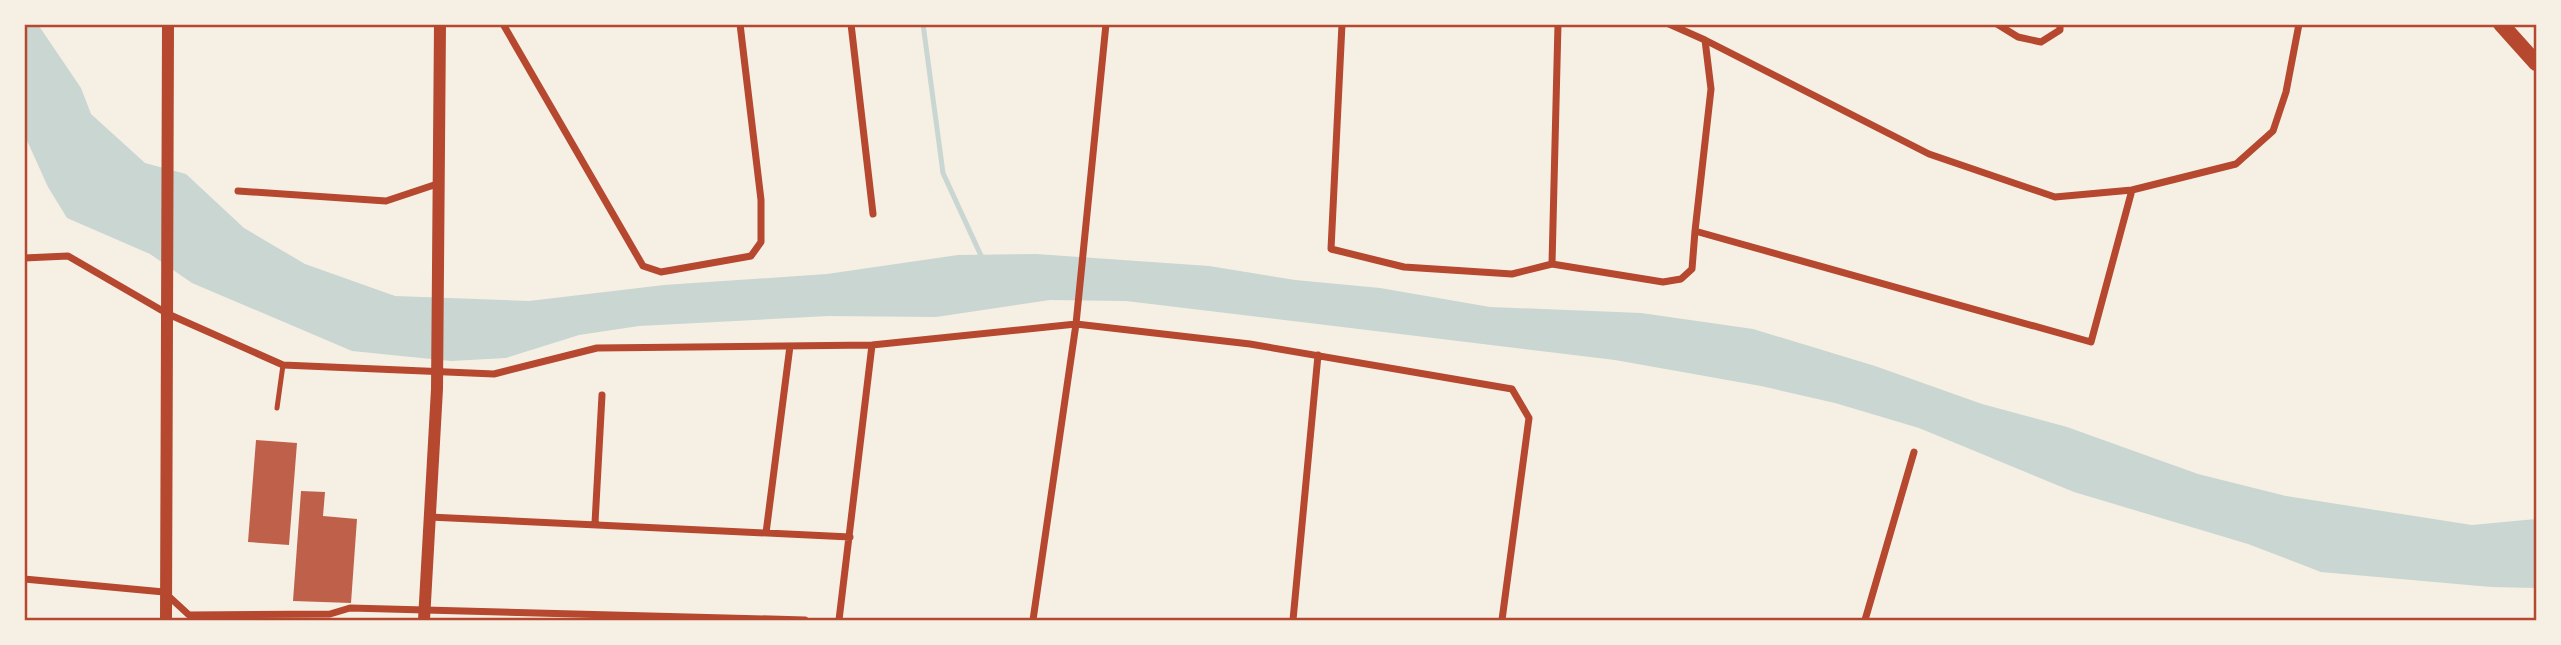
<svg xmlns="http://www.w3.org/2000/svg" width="2561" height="645" font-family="'Public Sans',sans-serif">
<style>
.water{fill:#c9d6d2}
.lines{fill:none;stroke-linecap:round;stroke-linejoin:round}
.stream{stroke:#c9d6d2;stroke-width:5}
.building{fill:#bf614a}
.service{stroke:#b5482f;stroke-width:5}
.minor{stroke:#b5482f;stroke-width:7}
.tertiary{stroke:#b5482f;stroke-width:12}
.primary{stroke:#b5482f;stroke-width:16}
.neatline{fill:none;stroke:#b5482f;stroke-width:2.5}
</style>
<rect width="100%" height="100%" fill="#f6efe4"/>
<path class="water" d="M24,25L39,26L81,88L91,114L145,163L186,174L244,228L305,264L395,296L529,301L664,285L827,274L958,255L1036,254L1209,266L1295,280L1380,288L1490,307L1641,313L1753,329L1875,366L1982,404L2067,427L2198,474L2286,496L2472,525L2536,519V588L2491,587L2321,572L2248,544L2074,492L1919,428L1835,403L1761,386L1615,360L1126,301L1050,300L936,317L828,316L639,326L579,335L506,358L451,361L352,351L192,283L150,254L67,218L48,187L25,136Z"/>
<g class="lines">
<path class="stream" d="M923,24L943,173L983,260"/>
</g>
<path class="building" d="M256,440L297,443L289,545L248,542Z
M301,491L325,492L323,516L357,519L351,603L293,601Z"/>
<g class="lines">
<path class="service" d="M277,408L283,365"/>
<path class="minor" d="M503,24L643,266L661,272L751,256L761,242V200L740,24
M851,24L873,214
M1342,24L1331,249L1404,267L1512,274L1552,264L1663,282L1681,279L1692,269L1695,231
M1669,24L1705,40
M1997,24L2018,37L2041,42L2060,30V24
M2132,190L2091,342L1695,231L1711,89L1705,40L1929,154L2055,197L2132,190L2236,164L2273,131L2286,92L2299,24
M238,191L386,201L440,183
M24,258L68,256L168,314L283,365L494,374L597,348L872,345L1076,324L1250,344L1512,389L1529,418L1502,620
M1552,264L1558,24
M429,517L850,537
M595,523L602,395
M766,533L790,346
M24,579L164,592L189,615L330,614L350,608L805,620
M839,620L872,345
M1033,620L1076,324L1106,24
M1293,620L1318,355
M1865,620L1914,452"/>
<path class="tertiary" d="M166,620L168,24
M424,620L437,389L440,24"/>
<path class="primary" d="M2501,24L2536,63"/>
</g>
<rect width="2561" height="645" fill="none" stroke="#f6efe4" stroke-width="52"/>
<rect x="26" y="26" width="2509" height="593" class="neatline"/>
</svg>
